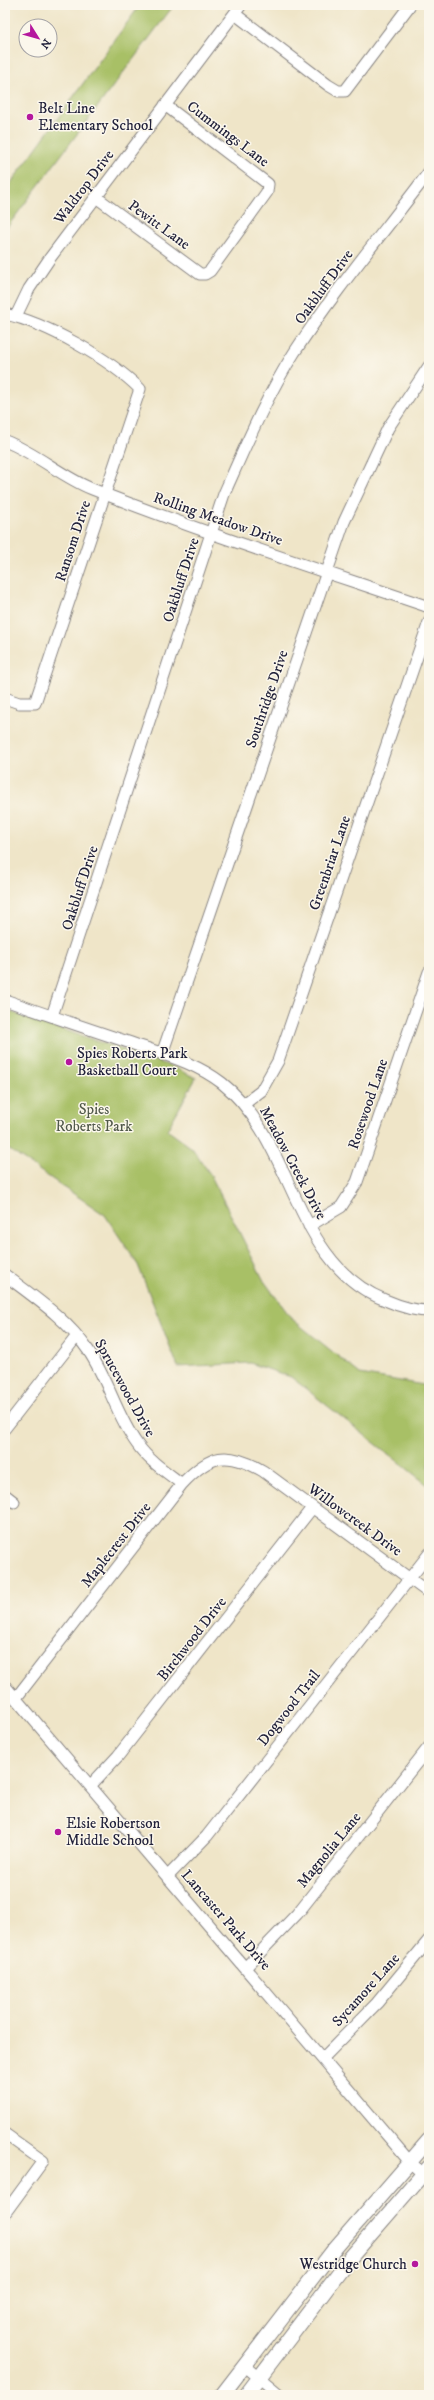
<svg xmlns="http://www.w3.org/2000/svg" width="434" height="2400" font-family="'IM FELL DW Pica',serif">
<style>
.green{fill:#a8c066;stroke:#657150}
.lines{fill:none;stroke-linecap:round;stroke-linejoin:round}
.minor-casing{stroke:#888482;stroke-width:13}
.major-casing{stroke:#888482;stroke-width:16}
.minor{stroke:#fff;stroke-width:11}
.major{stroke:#fff;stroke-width:14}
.poi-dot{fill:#b5179e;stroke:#fbf7ec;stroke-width:1.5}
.labels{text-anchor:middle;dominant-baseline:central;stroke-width:3;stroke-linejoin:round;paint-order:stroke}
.poi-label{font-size:15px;fill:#22223b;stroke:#fbf7ec;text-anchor:start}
.street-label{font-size:15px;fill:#22223b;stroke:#fbf7ec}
.park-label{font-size:15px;fill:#51594a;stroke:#fbf7ec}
</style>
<rect width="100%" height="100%" fill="#fbf7ec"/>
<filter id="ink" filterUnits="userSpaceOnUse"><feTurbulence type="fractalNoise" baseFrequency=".025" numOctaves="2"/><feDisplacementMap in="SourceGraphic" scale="8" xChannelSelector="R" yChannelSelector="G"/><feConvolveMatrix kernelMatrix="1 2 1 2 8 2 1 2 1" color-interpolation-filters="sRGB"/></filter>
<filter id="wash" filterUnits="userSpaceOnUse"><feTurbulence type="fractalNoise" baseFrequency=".012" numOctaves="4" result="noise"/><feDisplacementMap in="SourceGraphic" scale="16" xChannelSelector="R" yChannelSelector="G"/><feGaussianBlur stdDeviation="0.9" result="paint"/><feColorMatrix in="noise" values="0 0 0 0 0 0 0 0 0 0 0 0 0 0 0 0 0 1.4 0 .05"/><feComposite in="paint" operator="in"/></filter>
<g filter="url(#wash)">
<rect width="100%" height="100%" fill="#efe5c8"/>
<path class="green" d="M140,5H174L5,230V191Z
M5,1010L171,1066L196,1078L167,1130L192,1148L210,1174L264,1281L292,1319L360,1374L429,1386V1486L291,1377L250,1363L178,1367L138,1265L105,1215L5,1147Z"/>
</g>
<g filter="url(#ink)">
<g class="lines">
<defs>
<path id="minor" d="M235,14L328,85L338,91H345L410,5
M96,197L200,274H205L210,271L267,192L268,184L165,105
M5,314C46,323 110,359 140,389L35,703H19L5,698
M16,316L29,289L50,258L241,5
M5,441C36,453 62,477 92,489C203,533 317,569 429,607
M5,1000C47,1015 89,1029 131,1043C162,1054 195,1062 222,1083C295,1141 292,1263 385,1300C399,1306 414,1311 429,1311
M52,1016L224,494C245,447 266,397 294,353C335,290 384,232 429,172
M162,1054L344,522L388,428L429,366
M244,1104L261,1091L278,1061L429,622
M309,1226L341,1207L357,1182L429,972
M5,1275C34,1297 67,1319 88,1350C108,1379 116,1415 137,1444C149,1461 166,1472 182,1484
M5,1428L77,1336
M5,1495L14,1502
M5,1686L410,2162L423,2174
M16,1698L182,1484C210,1454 227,1450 263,1471L429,1593
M91,1785L118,1756L312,1508
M168,1876L207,1836L429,1554
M246,1967L297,1914L429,1747
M323,2058L377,2003L429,1940
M5,2134L43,2161L5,2213
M244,2365L280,2395"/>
<path id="major" d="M222,2395L336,2247L429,2140
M246,2395L350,2258L429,2167"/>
</defs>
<use href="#minor" class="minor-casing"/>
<use href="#major" class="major-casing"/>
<use href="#minor" class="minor"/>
<use href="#major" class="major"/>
</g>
</g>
<g class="poi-dot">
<circle cx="30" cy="117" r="4"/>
<circle cx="69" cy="1062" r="4"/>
<circle cx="58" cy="1832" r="4"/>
<circle cx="415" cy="2264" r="4"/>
</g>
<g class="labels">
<g class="poi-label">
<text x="38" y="108">Belt Line<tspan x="38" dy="17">Elementary School</tspan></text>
<text x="77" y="1053">Spies Roberts Park<tspan x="77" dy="17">Basketball Court</tspan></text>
<text x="66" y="1823">Elsie Robertson<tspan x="66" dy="17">Middle School</tspan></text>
<text x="407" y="2264" text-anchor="end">Westridge Church</text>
</g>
<g class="street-label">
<text transform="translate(228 134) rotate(37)">Cummings Lane</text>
<text transform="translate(84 187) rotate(-53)">Waldrop Drive</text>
<text transform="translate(159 225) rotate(36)">Pewitt Lane</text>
<text transform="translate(324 287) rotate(-54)">Oakbluff Drive</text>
<text transform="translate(218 519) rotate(19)">Rolling Meadow Drive</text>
<text transform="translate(73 541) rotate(-72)">Ransom Drive</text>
<text transform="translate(181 580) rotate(-72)">Oakbluff Drive</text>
<text transform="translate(267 699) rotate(-71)">Southridge Drive</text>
<text transform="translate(330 863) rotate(-71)">Greenbriar Lane</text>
<text transform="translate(80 888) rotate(-72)">Oakbluff Drive</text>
<text transform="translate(368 1104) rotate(-71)">Rosewood Lane</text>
<text transform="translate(293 1163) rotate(62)">Meadow Creek Drive</text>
<text transform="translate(125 1388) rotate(61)">Sprucewood Drive</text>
<text transform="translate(355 1520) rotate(36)">Willowcreek Drive</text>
<text transform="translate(116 1545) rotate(-52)">Maplecrest Drive</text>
<text transform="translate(192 1639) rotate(-52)">Birchwood Drive</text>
<text transform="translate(289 1708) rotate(-52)">Dogwood Trail</text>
<text transform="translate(329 1850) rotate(-51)">Magnolia Lane</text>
<text transform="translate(226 1920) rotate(49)">Lancaster Park Drive</text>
<text transform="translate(366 1990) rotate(-48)">Sycamore Lane</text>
</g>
<g class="park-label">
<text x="94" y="1109">Spies<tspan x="94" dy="17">Roberts Park</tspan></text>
</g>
</g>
<rect width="434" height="2400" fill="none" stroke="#fbf7ec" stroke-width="20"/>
<g transform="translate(38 38) rotate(127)"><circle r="19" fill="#fbf7ec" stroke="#a4a2a5"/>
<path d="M0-3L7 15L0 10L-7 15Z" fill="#b5179e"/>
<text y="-6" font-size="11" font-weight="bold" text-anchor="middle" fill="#22223b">N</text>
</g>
</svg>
